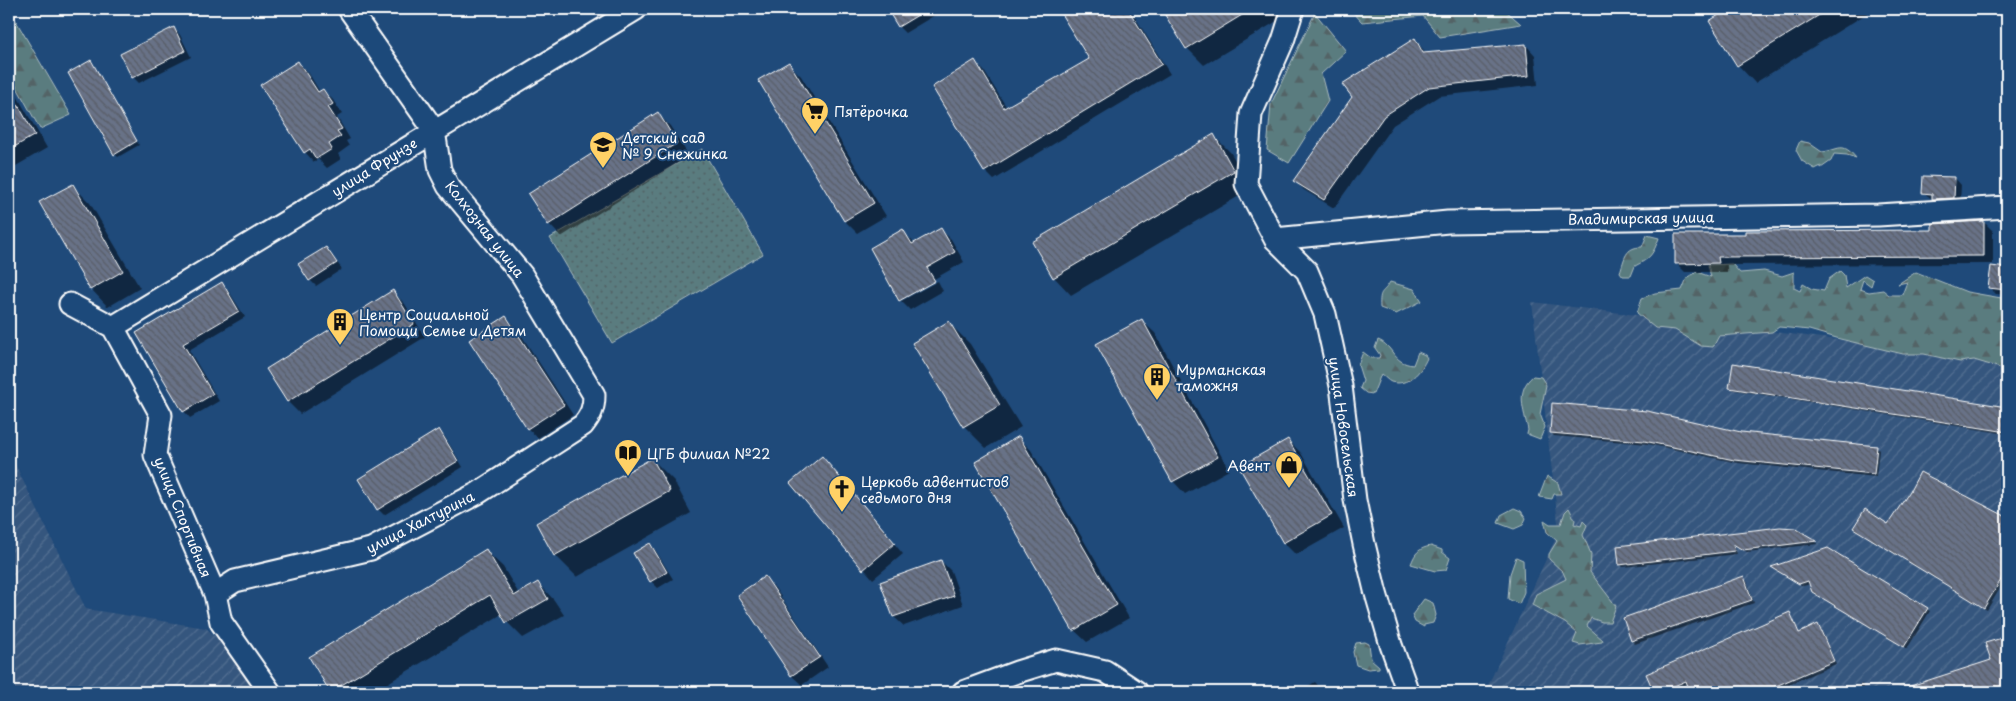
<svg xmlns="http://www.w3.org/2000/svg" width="2016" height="701" font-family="'Playpen Sans',sans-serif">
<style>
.industrial{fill:url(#industrial-furrows)}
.forest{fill:url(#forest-firs);stroke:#acbdbf}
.park{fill:url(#park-dots);stroke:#acbdbf}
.shadow{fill:#0007}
.building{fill:url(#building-back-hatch);stroke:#fff}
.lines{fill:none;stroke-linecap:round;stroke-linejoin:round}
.minor-casing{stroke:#fff;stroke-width:25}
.minor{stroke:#1f4a7a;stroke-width:21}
.labels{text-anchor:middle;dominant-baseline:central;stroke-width:4;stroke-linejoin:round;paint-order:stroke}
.poi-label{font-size:14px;fill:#fff;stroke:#1f4a7a;text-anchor:start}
.street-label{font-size:14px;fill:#fff;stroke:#1f4a7a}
</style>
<defs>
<pattern id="industrial-furrows" width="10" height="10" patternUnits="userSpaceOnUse" patternTransform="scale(1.25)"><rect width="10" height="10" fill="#35567e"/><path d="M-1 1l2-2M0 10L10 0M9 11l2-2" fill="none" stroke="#536f91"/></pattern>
<pattern id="forest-firs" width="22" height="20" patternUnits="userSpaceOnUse" patternTransform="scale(1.25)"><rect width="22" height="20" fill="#5a7b7f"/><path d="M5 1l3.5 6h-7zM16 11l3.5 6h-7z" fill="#536466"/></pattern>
<pattern id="park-dots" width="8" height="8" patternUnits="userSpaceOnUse" patternTransform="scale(1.25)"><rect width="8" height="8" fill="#5a7b7f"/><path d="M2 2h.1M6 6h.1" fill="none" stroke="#536466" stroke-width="1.8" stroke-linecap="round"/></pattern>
<pattern id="building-back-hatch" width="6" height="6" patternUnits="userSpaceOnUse" patternTransform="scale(1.25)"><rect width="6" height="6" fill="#687287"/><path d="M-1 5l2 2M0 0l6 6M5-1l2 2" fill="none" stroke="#595d67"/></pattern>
</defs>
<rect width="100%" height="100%" fill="#1f4a7a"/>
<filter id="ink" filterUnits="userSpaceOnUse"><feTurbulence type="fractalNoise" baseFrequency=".02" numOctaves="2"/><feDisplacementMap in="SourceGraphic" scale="10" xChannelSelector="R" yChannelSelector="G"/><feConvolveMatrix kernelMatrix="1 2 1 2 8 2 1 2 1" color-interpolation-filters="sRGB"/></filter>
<g filter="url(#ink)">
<path class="industrial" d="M1532,302L2007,361V692H1485L1559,531Z
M9,452L86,609L206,628L278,692H9Z"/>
<path class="forest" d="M9,9L71,115L40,129L9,73Z
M1350,9H1504L1521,24L1440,37L1423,16L1362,22Z
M1315,13L1346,51L1321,74L1328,101L1289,163L1267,150L1271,104Z
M1800,141L1809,143L1822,152C1840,150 1842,141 1856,158L1847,155L1834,154L1831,161L1821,168V166L1815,169L1802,161L1796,150Z
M1647,235L1659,238C1653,254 1651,258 1635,266L1631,276H1623L1620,272C1625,258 1625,247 1642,247Z
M1732,264L1740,273L1764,271L1782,276L1794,272V288L1800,291L1803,284L1812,289L1824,291L1829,279L1840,271L1844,275L1846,288L1865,275L1873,280L1871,286L1863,280L1860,289L1869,292L1883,290L1889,295H1902L1907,282L1898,284L1916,272L1967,292L2007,299V370L1974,360L1960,362L1924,354H1903L1840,339L1809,330L1779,327L1772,332L1719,336L1713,347L1701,346L1675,330L1655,328L1637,313L1642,298L1655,293L1682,290L1687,278L1697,272L1711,277L1708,265Z
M1390,282L1414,289L1422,301L1396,314L1380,308C1379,288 1383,295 1390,282Z
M1378,340C1394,346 1392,363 1413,365L1418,352L1425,355L1427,358C1421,372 1408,387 1391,382C1388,381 1384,376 1381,374L1373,394L1366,393L1360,388L1363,381L1358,365L1363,352L1371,358H1379L1380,355L1375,348Z
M1533,376L1541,377L1546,385L1540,414L1545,427L1540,439L1527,434L1528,430C1524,410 1515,391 1533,376Z
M1547,476L1558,483L1561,494H1554L1552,499L1539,497Z
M1514,508L1521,511L1526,518L1523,525L1514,529L1498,523L1501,515Z
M1569,508L1575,520L1574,524L1581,526L1583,521L1587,525L1583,535L1591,554L1590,572L1616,606L1610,622H1602L1591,618L1587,626L1603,640L1602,642L1580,645L1573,643L1577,633L1565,623L1532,605L1536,594L1566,579L1563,572L1549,559V554L1557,541L1547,532L1544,520L1550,524H1561L1565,512Z
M1431,546L1442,550V552L1450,558L1446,570L1435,571L1411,564C1415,553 1419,548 1431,546Z
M1516,557L1523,560L1524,592L1519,604L1508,599L1510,574Z
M1424,599L1433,603L1436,615L1433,623L1424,625V627L1415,622L1412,615Z
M1365,642L1369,644L1371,659L1379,666V668L1368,669L1356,665L1353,652L1356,643Z"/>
<path class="park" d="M702,149L763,254L612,343L550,238Z"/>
<path class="shadow" d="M270,9H287L276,15Z
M888,9H945L905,33L899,27Z
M1063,9H1130L1170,74L994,180L985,171L975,62L984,71L1007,108L1091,60L1061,10Z
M1178,9H1297L1204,65L1187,48L1167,15Z
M1732,9H1874L1755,83L1738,65L1711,22Z
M174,28L180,35L191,57L139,83L133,77Z
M1415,40L1427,54L1526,45L1535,55L1538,85L1439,96L1393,125L1334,208L1304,190L1295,181Z
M91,61L139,145L118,157L115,154Z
M298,63L308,72L320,92L323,90L333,100L342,114L337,117L350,139L346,141L349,146L338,154L341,159L327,168L318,159L314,162L305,152Z
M788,63L801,76L886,216L857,233L845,221L760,80Z
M9,82L47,148L9,170Z
M658,114L670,126L689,156L561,237L549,224Z
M1214,136L1231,153L1251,189L1071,295L1054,277Z
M1955,178L1961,185L1960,204L1940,205L1924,193Z
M72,185L90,203L140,288L108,307L91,289Z
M1984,222L1993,231V264L1727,265V272H1685L1676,263V235L1933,231Z
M941,230L951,239L964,262L901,298V301L938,281L943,291L910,310L900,300L903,231L915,244Z
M326,248L342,269L316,286L310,280Z
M1992,267L2007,269V295L1996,294L1989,287Z
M222,284L228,290L245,317L189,350L219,401L190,418L184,411L138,334Z
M393,292L405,304L425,337L300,414L288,402L268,369Z
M506,318L516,327L573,415L538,438L528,429L471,340Z
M1142,321L1155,333L1229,470L1185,494L1173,481Z
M948,322L970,344L1021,427L986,448L964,426Z
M1734,365L2007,408V434L1734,390L1731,388Z
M439,431L445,437L463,467L384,515L378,509Z
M1551,433H1740L1876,447L1879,450L1876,477L1738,463L1648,444L1554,436Z
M1019,438L1031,450L1129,618L1087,642L1074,630Z
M1288,440L1301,453L1344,528L1296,555L1284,543Z
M652,459L674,481L691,513L577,577L555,555Z
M831,468L903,554L873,579L791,484Z
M1920,474L2007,519V577L1987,610L1855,528L1889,525L1911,492Z
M1795,529L1818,544L1747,552L1734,545L1737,554L1623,567L1620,564Z
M650,544L656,551L673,579L658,588L651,581L635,553Z
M486,551L503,567L519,594L538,583L554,600L564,615L523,638L507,622L502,614L373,692L331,691L311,657Z
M941,561L951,571L963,605L904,626L894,617L882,583Z
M1773,568L1927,609L1930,611L1907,649L1816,594L1811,584L1803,586Z
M765,578L775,588L828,667L802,685L792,676L739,596Z
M1744,578L1747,581L1754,603L1635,644L1632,641L1625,619Z
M1790,613L1800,634L1818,626L1821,629L1836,664L1771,692H1692L1688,684L1669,692H1655L1648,674Z
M2001,639L2007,651V692H1896L1992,660Z
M1315,682L1324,692H1298Z
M1862,684L1866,692H1837Z"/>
<path class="building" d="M887,9H928L898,27Z
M1058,9H1128L1162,64L984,172L932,87L975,60L1004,108L1089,59Z
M1176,9H1252L1186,49L1165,15Z
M1729,9H1829L1737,66L1709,21Z
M174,27L185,51L132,78L120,54Z
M1415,38L1423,53L1526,44L1529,76L1429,87L1384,116L1324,200L1293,181L1352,97L1342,84Z
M91,60L137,141L114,155L68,73Z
M298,61L318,92L323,89L333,104L328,107L342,129L337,131L341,136L329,144L332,149L316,159L310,149L304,153L260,85Z
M789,62L874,203L844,221L758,80Z
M9,89L35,135L9,150Z
M658,112L677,143L548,225L528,194Z
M1214,134L1234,171L1053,278L1032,242Z
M1923,176L1955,177L1954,198L1932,199V194L1922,193Z
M73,184L123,271L90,290L39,202Z
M1984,221V256L1718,257L1719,263L1675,264V234H1745V231L1932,230V224Z
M941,228L955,252L927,268L935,281L899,301L870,248L903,229L912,244Z
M326,247L337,263L309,281L298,264Z
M1991,266L2007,268V290L1988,288Z
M222,282L239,311L183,344L213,394L183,412L136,333Z
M393,290L414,324L287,402L266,369Z
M506,316L564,405L527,429L469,340Z
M1142,319L1218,457L1172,482L1096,344Z
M949,321L1000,405L963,427L912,343Z
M1733,363L2007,407V432L1729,388Z
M1552,403L1647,411L1741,432L1877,446L1874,474L1734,460L1644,441L1550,433Z
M439,429L458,461L377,510L358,479Z
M1019,436L1117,605L1073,631L975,462Z
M1288,439L1332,515L1283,543L1239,467Z
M822,456L895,543L863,570L790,483Z
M652,458L670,491L554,556L536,523Z
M1920,472L2007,517V570L1984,608L1853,528L1865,509L1888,524L1910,491Z
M1780,527L1795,528L1817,541L1743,550L1733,544L1735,551L1619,565L1617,546Z
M650,543L667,572L650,582L633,553Z
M1828,548L1928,608L1904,647L1812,592L1808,581L1799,584L1771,567Z
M486,549L514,596L538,582L548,599L506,623L490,595L330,692L309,657Z
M941,560L954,596L893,617L880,582Z
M765,576L820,657L791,676L737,595Z
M1744,576L1752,600L1631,641L1623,618Z
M1790,612L1799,633L1818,624L1834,661L1762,692H1690L1686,681L1660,692H1654L1646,674Z
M2002,638L2007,654V692H1902L1901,689L1991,660L1985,643Z"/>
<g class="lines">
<defs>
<path id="minor" d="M1293,9L1283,41L1251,114L1246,184L1275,239L1307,271L1325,314L1341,386L1355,500L1364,544L1375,590L1391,645L1406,687V692
M1275,239L1448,222L1878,215L2007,207
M70,304L113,327L161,415L155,455L215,594L221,622L270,692
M113,327L636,9
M215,594L235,581L371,549L478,493L583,425C591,415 594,408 594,395L522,275L448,186L440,170L434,130L349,9
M963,692L1017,672L1056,660L1105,671L1137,692"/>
</defs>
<use href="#minor" class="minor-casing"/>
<use href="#minor" class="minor"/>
</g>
</g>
<defs>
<symbol id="supermarket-pin" viewBox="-11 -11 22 30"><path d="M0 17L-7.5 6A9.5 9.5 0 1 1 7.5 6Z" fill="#ffd166" stroke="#1f4a7a"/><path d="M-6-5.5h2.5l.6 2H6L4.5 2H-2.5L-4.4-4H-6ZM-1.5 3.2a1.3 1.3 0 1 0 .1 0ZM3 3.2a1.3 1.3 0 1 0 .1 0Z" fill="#111"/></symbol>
<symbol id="school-pin" viewBox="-11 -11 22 30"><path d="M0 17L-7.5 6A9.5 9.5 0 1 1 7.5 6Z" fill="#ffd166" stroke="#1f4a7a"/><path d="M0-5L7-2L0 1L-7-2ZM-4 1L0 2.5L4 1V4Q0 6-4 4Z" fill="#111"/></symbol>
<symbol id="building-pin" viewBox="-11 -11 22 30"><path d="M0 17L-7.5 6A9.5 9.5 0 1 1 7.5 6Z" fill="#ffd166" stroke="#1f4a7a"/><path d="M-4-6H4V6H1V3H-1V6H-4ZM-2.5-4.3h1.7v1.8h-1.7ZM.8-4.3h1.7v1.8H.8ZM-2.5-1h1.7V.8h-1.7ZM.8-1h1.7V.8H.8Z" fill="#111"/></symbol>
<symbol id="library-pin" viewBox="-11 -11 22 30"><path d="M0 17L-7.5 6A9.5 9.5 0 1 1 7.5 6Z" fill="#ffd166" stroke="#1f4a7a"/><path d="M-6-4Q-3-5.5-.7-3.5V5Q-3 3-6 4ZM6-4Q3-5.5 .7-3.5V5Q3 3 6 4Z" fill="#111"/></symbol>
<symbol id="shop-pin" viewBox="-11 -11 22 30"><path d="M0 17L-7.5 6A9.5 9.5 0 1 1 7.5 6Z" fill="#ffd166" stroke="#1f4a7a"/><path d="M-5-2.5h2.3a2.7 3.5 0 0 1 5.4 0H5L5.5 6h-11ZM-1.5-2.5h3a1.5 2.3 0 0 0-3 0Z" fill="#111"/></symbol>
<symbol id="church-pin" viewBox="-11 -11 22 30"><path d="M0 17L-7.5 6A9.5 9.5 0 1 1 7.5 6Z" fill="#ffd166" stroke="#1f4a7a"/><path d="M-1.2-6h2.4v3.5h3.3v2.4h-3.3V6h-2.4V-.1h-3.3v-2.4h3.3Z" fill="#111"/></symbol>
</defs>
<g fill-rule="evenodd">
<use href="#supermarket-pin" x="799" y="95" width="32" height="43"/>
<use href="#school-pin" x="587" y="129" width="32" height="43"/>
<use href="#building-pin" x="324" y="306" width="32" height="43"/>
<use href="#building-pin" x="1141" y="361" width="32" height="43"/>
<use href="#library-pin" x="612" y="437" width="32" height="43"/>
<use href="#shop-pin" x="1273" y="449" width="32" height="43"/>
<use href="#church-pin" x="826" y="473" width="32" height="43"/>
</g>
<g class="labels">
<g class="poi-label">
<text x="834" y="111">Пятёрочка</text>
<text x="622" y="137">Детский сад<tspan x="622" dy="16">№ 9 Снежинка</tspan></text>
<text x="359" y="314">Центр Социальной<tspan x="359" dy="16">Помощи Семье и Детям</tspan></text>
<text x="1176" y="369">Мурманская<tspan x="1176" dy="16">таможня</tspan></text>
<text x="647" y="453">ЦГБ филиал №22</text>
<text x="1270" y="465" text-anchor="end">Авент</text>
<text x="861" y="481">Церковь адвентистов<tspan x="861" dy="16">седьмого дня</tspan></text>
</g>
<g class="street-label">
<text transform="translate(374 167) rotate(-32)">улица Фрунзе</text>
<text transform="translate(1641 218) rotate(-1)">Владимирская улица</text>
<text transform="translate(485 229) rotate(52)">Колхозная улица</text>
<text transform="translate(1344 427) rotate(82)">улица Новосельская</text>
<text transform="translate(183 517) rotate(68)">улица Спортивная</text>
<text transform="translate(420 522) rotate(-27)">улица Халтурина</text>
</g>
</g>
<rect width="2016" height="701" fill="none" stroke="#1f4a7a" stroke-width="30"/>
<rect x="15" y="15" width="1986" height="671" fill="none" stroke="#fff" stroke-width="2" filter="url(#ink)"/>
</svg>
